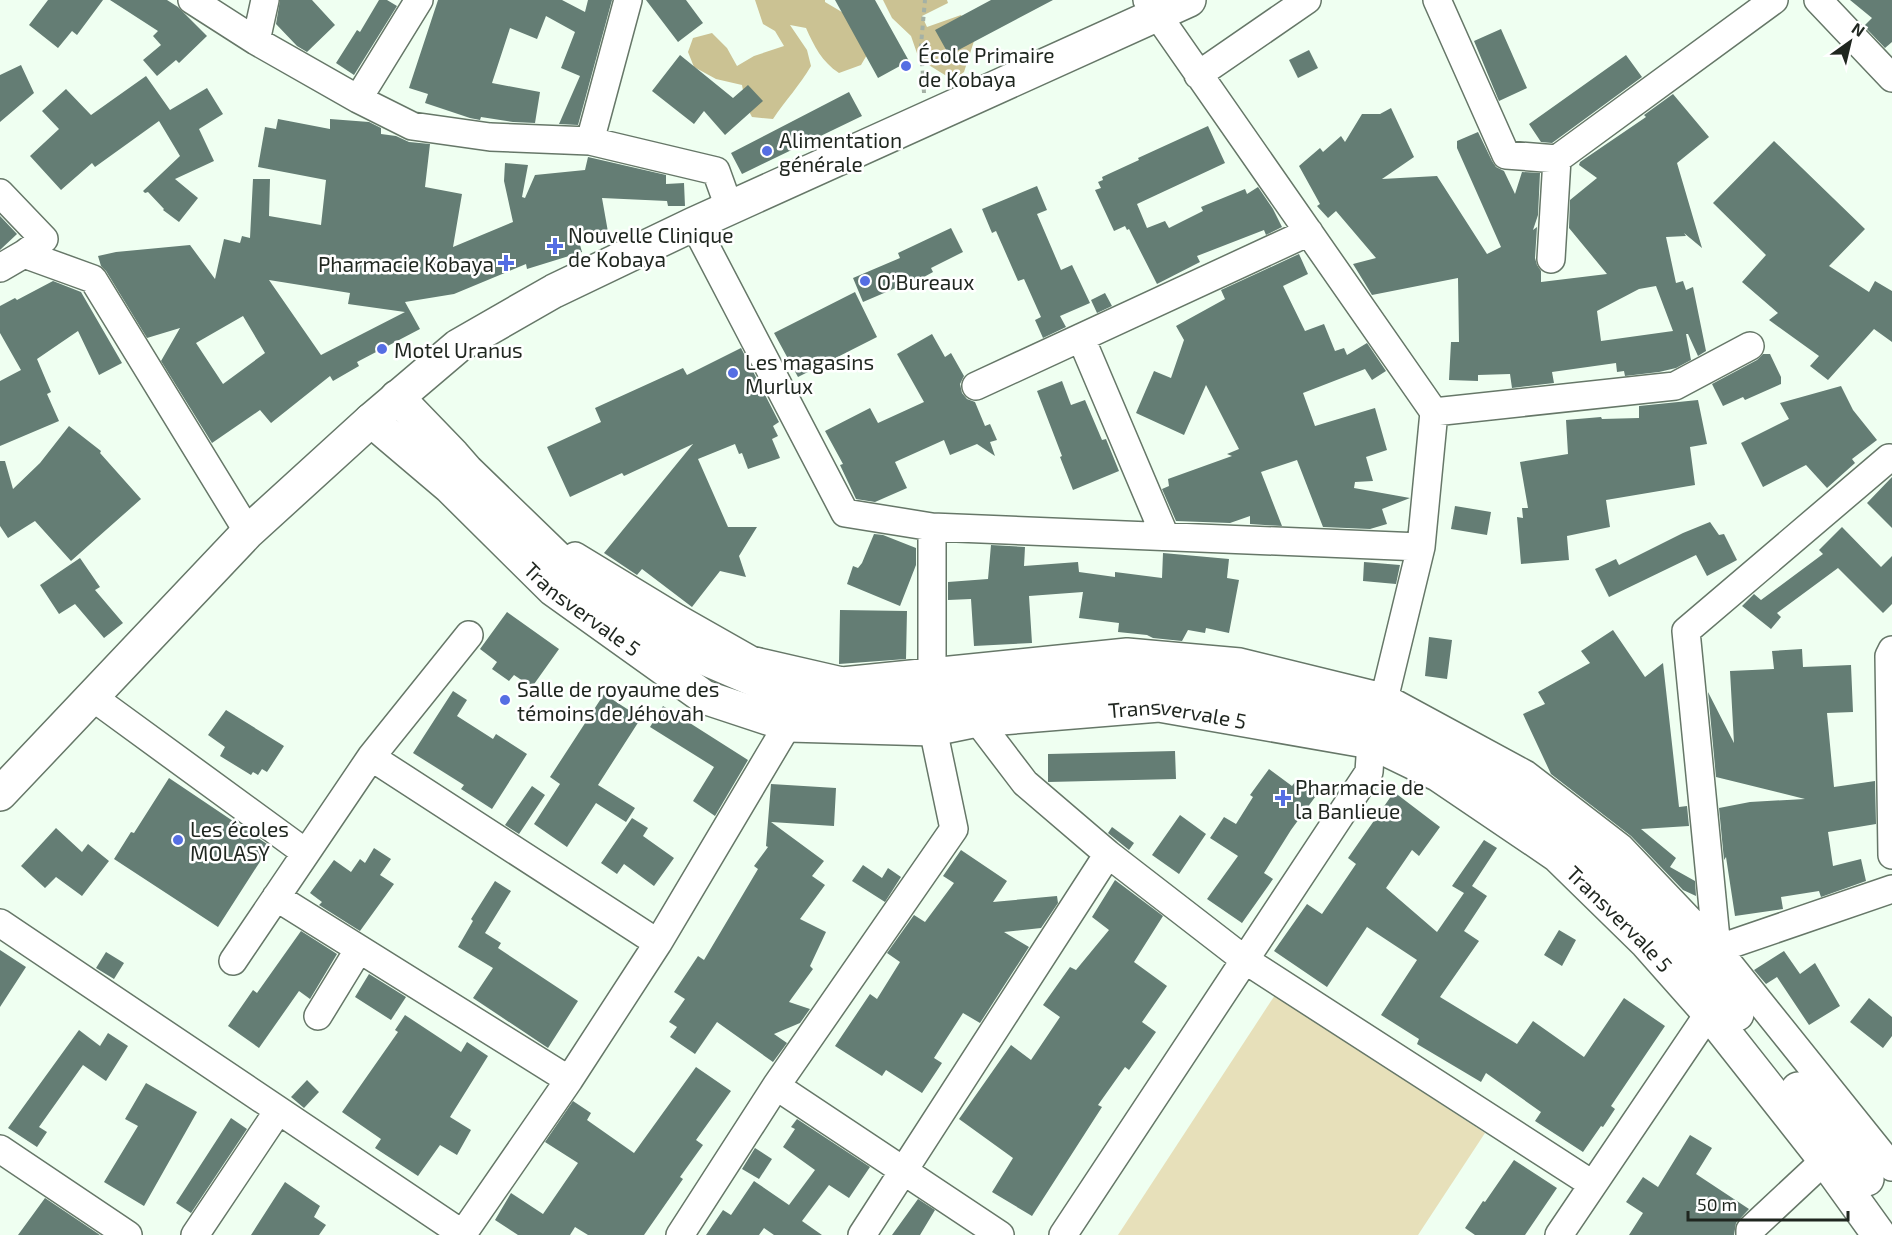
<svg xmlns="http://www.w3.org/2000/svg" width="1892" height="1235" font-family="'Exo 2',sans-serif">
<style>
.green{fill:#e7e0ba}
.forest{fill:#cbc293}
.building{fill:#647d74;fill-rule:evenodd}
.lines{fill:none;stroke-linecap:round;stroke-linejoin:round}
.minor-casing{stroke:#667768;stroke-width:30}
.major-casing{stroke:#667768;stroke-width:36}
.path{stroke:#a4b1a5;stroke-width:4;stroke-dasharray:4.5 4.5;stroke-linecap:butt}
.minor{stroke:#fff;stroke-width:27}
.major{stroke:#fff;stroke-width:33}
.poi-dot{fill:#556ee3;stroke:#fff;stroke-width:2}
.labels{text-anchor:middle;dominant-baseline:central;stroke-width:5;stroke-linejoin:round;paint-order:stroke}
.poi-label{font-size:21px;fill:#1f261f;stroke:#fff;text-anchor:start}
.street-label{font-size:21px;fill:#1f261f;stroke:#fff}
</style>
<rect width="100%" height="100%" fill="#effff1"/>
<path class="green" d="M1275,995L1485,1133L1418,1235H1118Z"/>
<path class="forest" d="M755,0H825V2L852,18L874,43L861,65L839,73C822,62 814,46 806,28L790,25L807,50L811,66C800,85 785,101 773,119L752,117L746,106L742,85L716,79L694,67L688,52L693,38L712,33L727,48L737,66L754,56L784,46L775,31L763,24Z
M883,0H947L948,3L922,16L927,27L961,15L975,38L964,72L953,80L919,59L911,36L892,18Z"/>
<path class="building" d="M48,0H103L77,35L72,31L58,48L29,25Z
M110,0H167L178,7L207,36L179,63L176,60L157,76L143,60L161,45L153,36L158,31Z
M280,0H312L335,25L307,52L297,46L276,24Z
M379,0H387L397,6L354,75L336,63L357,30L360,32Z
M438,0H562L585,12L588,0H612L578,125L559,124L580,76L561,68L575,32L546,16L537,39L510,28L492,83L540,92L535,123L513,122L481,117L480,120L470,118L425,103L428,94L409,88Z
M646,0H686L703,23L678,42Z
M835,0H875L909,61L878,78Z
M991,0H1053L949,55L935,30Z
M1850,0H1892V42L1885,48L1864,26L1872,18Z
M1501,29L1527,88L1499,101L1474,41Z
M1309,50L1318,68L1298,78L1289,60Z
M680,55L733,98L748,85L763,101L725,135L704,111L694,124L652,91Z
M1626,55L1642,77L1552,143L1541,142L1529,124Z
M21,65L34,93L0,122V75Z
M146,76L170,110L207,88L223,114L199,129L214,161L175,179L198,198L179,222L163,210L164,209L148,192L145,193L143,191L180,156L159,121L95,167L92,163L61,190L30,156L59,129L42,111L66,89L91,115Z
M849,92L862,116L742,174L731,153Z
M1673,94L1709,137L1677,163L1702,248L1684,233L1686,236L1666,237L1676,283L1683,281L1686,290L1693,287L1706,351L1698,356L1688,334H1686L1691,360L1676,368L1659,372L1625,376L1624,371L1617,372L1616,363L1552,372L1554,383L1512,388L1510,374L1478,375V381L1449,380L1451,342H1459L1458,278L1372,295L1353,264L1376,258L1336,211L1328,218L1317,206L1320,204L1299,166L1320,148L1323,152L1341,136L1345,142L1362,114H1380L1391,108L1414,157L1382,179L1437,176L1487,254L1501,247L1457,148V141L1478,132L1492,161L1496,167L1504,171L1515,194L1522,172L1540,173L1538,215L1533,230L1537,227L1535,258L1537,265L1541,271V282L1607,274L1569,228L1570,200L1597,178L1579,165L1580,162L1646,117L1644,115ZM1656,286L1673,331L1601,341L1597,311L1639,289Z
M278,119L330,129V119L369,122L381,128V134L396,136L409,142L430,144L425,187L462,194L453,247L513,222L504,181L505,163L528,165L522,197L525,198L535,175L585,170L588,157L666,175V184L684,183L685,206H668L667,201L602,198L608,232L578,238L582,252L527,269L526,264L454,294L405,302L420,329L357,362L359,366L333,381L330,376L271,423L260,410L212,443L161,361L180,328L147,338L106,271L101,266L98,256L116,252L190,245L215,279L224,239L240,243L242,236L250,238L253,179H270L269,216L321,225L326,180L258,167L265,127L276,129ZM269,280L350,293L348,304L405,312L321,355ZM243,316L265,353L223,384L196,343Z
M1208,126L1225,163L1137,204L1147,228L1165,221L1169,228L1203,211L1201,207L1245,189L1247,194L1258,187L1273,209L1282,227L1266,235L1264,230L1197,256L1200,262L1157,284L1129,229L1127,230L1125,226L1114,231L1095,190L1101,188L1098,182L1103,180L1102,177L1139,160L1138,158Z
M1774,141L1865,229L1829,266L1869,292L1875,281L1892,291V342L1874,329L1828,380L1810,366L1819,356L1769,320L1778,313L1742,282L1766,255L1713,203Z
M1037,186L1047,210L1037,214L1061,270L1072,265L1090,303L1060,316L1066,327L1043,338L1035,320L1041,317L1024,279L1018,281L996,231L992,233L982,209Z
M0,216L17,234L0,250Z
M951,228L963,252L931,268L933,272L913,283L912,281L863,302L853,278L900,258L898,253Z
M1299,254L1308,274L1283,286L1305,331L1324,324L1335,351L1344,348L1347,355L1367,343L1386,371L1372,380L1365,369L1303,393L1315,426L1375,408L1387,450L1366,457L1373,481L1355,482L1354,488L1410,498L1382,509L1387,524L1370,529L1323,527L1297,460L1261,472L1282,526L1250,524V516L1230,523L1176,521L1162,489L1169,486L1168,479L1232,456L1227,454L1239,449L1206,385L1184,435L1136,413L1154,371L1171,378L1184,340L1176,326L1225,299L1221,290Z
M53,281L81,292L122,363L99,375L78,331L37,359L51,392L47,394L59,421L0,446V381L21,370L0,333V306L15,298L17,300Z
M855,292L877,337L798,377L774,333Z
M1105,293L1112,306L1097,313L1091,300Z
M932,334L945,357L951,353L964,376L960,384L962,393L967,399L975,402L985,426L990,424L997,440L990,442L995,456L977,444L950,455L944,440L895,462L907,488L875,502L856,499L840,465L843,464L825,431L870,408L878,423L924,402L897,354Z
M741,348L779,422L773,426L778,436L772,439L780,458L748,469L742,453L739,454L735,444L698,459L728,527H757L739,556L746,577L720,571L692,607L642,569L637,575L604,553L693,444L624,476L622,473L570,497L547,447L601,422L595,408L683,368L687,375Z
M1763,354H1770L1781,377V384L1745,400L1743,397L1723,406L1712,384L1757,360Z
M1062,381L1071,405L1085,400L1102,440L1106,439L1119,471L1073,490L1060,457L1062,456L1037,391Z
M1841,386L1853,410L1877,440L1852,459L1855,463L1827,488L1806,465L1763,487L1741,443L1789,419L1780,403Z
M1698,400L1707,444L1690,447L1695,485L1606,500L1610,527L1567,536L1569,560L1521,564L1517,517L1523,518L1522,508H1528L1520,462L1568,454L1566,420L1601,417L1602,419L1639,418V406Z
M69,426L101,451L100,453L141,499L71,561L35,521L8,538L0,526V461H5L13,489L40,463Z
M1892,477V528L1867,503Z
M1455,506L1491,512L1487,535L1451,529Z
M1710,522L1719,535L1724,534L1737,560L1707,576L1696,555L1609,597L1595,569L1616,559L1619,565L1683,533Z
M1842,527L1881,567L1892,556V604L1883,613L1838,568L1777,613L1781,617L1771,629L1742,606L1754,594L1761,600L1823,554L1819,550Z
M874,534L883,535L916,548V565L900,606L847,584L853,566L858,568L862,563Z
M991,545L1025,547L1024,566L1078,562L1079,572L1115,577V572L1162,578L1163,553L1229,559L1227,578L1239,580L1229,633L1206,628L1205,633L1188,630L1182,641L1153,638L1147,635L1118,632L1119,623L1079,618L1083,592L1029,596L1032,643L974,646L971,599L948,600V582L988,579Z
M80,558L100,587L95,590L123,623L104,638L75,604L59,614L40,585Z
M1364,562L1400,565L1396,584L1363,581Z
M840,610L907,611L906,659L839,664Z
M507,612L559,649L532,687L514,675L509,681L492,669L497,662L480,649Z
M1613,630L1645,677L1663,663L1679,807L1687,806L1689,826L1641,829L1676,858L1670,867L1695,881L1696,896L1683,890L1631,836L1551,774L1523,714L1545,704L1538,692L1590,663L1581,651Z
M1429,637L1452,640L1447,679L1425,676Z
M1802,649L1803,667L1851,665L1853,712L1827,713L1834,787L1875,781L1876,824L1828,832L1833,866L1861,859L1866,881L1821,897L1819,891L1781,897L1783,909L1735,916L1726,857L1724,860L1719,808L1750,802L1805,799L1716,777L1708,692L1734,743L1730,671L1774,669L1772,651Z
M453,691L467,700L457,716L493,739L496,734L527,754L492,809L461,789L464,785L413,753Z
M604,694L641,718L598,785L635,808L626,822L596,803L567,847L534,824L560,784L550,777Z
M663,706L748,760L715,816L693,801L714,767L650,727Z
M226,710L284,746L267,772L262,769L258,775L253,772L251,775L220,756L225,747L208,735Z
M1175,751L1176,779L1048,782V754Z
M1269,769L1292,786L1298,778L1318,793L1291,830L1264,873L1273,879L1242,923L1207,899L1238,856L1210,838L1224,817L1236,824L1253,797L1250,795Z
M169,778L270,846L218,927L114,859L131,832L134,833Z
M771,784L836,788L834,826L771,822L824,861L812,876L825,885L800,919L826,932L810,966L813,969L789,1002L810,1009L800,1023L774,1034L787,1043L773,1062L717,1022L695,1054L670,1037L677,1027L669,1022L685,999L674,992L698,956L704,960L758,869L754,866L768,847L766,846Z
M532,786L545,795L519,834L505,825Z
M1394,792L1440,827L1419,856L1412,850L1386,888L1437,932L1464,893L1452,886L1484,840L1497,848L1472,886L1487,896L1464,931L1479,941L1440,997L1517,1044L1533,1021L1584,1057L1624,998L1665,1026L1611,1106L1615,1109L1603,1127L1601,1126L1583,1152L1535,1121L1541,1112L1486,1073L1481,1082L1417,1044L1419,1039L1381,1015L1417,960L1367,927L1327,987L1274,951L1307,904L1322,914L1356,864L1348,858Z
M1180,815L1206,834L1179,874L1152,855Z
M632,818L648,828L643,836L674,858L654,886L624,864L617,874L601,863Z
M1112,827L1134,843L1129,850L1108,833Z
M56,828L82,852L88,844L109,861L82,896L56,877L45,888L21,866Z
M374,848L391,859L380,875L394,884L360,931L319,905L322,902L310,893L334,860L351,872L360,859L365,863Z
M961,850L1007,881L993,902L1057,896L1058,903L1041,928L1004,932L1029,947L980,1023L963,1013L934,1058L942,1063L922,1093L886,1070L882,1076L835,1046L870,994L877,999L900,962L887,953L914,915L925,922L954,883L943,876Z
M863,865L882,878L888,868L901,877L885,902L852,881Z
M1115,880L1163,916L1134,962L1167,986L1142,1022L1156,1032L1129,1070L1125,1067L1098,1105L1102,1107L1032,1216L992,1192L1013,1158L959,1119L1011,1045L1031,1060L1060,1017L1043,1005L1070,967L1076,970L1109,930L1092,917Z
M495,881L511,891L485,933L501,943L498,948L578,1001L548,1048L473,998L493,968L458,947L473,921L471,919Z
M1559,930L1576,940L1562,966L1544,955Z
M301,931L337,954L310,999L299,991L259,1048L228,1026L253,990L257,993Z
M0,950L26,967L0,1007Z
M1784,951L1800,974L1815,963L1840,1006L1809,1025L1777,977L1766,984L1754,970Z
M106,952L124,963L114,979L96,968Z
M369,974L406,997L391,1020L355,997Z
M1869,998L1892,1017V1036L1883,1048L1850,1022Z
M405,1015L461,1052L467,1042L488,1056L450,1117L471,1130L457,1155L440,1145L418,1176L375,1148L381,1139L342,1112L398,1032L395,1030Z
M79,1030L100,1046L108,1033L128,1046L106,1081L83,1065L39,1127L47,1132L37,1147L8,1128Z
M696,1067L731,1091L696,1140L703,1145L680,1177L683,1179L644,1235H588L575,1227L570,1235H518L495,1220L511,1193L543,1214L578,1163L545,1142L573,1101L591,1113L587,1120L634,1153Z
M307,1080L319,1092L304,1108L291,1097Z
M146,1083L197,1112L144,1206L104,1182L138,1126L125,1119Z
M231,1118L247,1129L191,1213L176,1203Z
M797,1119L870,1167L849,1198L829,1185L802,1221L822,1235H774L764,1228L759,1235H706L723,1210L731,1215L754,1181L789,1205L815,1170L783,1147L795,1129L791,1127Z
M1690,1135L1712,1148L1696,1174L1749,1209L1736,1223L1734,1235H1629L1643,1213L1626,1202L1643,1177L1658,1187Z
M755,1148L772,1159L759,1179L742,1169Z
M1514,1160L1557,1188L1525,1235H1475L1465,1228L1483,1201L1485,1202Z
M285,1182L320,1206L314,1217L326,1225L319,1235H251Z
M45,1198L100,1235H18Z
M918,1199L935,1210L920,1235H892Z"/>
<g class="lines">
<defs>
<path id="minor" d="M192,0L256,41L358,99L412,126L490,137L590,141L716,171L729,207
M1437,0L1506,155L1557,159L1774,0
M1818,0L1892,78
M256,41L265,0
M1198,75L1307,0
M358,99L419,0
M590,141L628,0
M0,193L44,239L24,254
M694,224L845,513L932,527L1421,547
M1551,259L1557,159
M0,268L24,254L93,279L248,532
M1081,338L1165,536
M976,386L1309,232
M1434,412L1675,386L1750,346
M1889,458L1686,631L1717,949L1892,889
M575,556L677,618L751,660L842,681L1127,652L1240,662L1383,697L1525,774L1621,848L1717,949L1892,1167
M1892,650L1889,656L1892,855
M932,671V527
M91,696L306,853
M977,720L1025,783L1108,854L1245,960L1592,1184
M371,757L658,943
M276,897L569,1080
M0,923L464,1235
M233,961L371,757L469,635
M318,1016L359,949
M776,1086L1000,1235
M0,1149L128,1235
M195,1235L278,1111
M462,1235L569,1080L658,943L797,709
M680,1235L776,1086L954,829L933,729
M862,1235L1108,854
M1063,1235L1369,772L1371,742L1379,720L1421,547L1434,412L1147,0
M1559,1235L1709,1013
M1750,1235V1230L1825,1160"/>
<g id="major">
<path d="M397,397L453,455L467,471L560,561L669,643L802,700L843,705L936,701L1119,680L1225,684L1379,720L1436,747L1561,825L1669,929L1737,1014"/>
<path id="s1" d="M371,420L450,487L553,589L704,697L789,725L933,729L977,720L1159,705L1371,742L1439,775L1557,855L1647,943L1709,1013L1825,1160L1879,1235"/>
<path d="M0,794L248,532L371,420L458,346L554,291L694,224L1189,0"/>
<path d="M1798,1089L1839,1140L1867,1179"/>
</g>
</defs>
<use href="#minor" class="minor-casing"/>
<use href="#major" class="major-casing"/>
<path class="path" d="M924,93L921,45L925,0"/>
<use href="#minor" class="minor"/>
<use href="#major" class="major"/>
</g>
<g class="poi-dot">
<circle cx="906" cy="66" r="6"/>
<circle cx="767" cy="151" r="6"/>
<path d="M552 237h6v6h6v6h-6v6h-6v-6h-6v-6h6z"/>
<path d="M503 254h6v6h6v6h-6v6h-6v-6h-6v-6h6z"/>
<circle cx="865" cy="281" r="6"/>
<circle cx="382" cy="349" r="6"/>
<circle cx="733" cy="373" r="6"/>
<circle cx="505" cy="700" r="6"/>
<path d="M1280 789h6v6h6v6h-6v6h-6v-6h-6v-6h6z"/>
<circle cx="178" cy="840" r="6"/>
</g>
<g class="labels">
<g class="poi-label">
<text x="918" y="54">École Primaire<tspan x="918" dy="24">de Kobaya</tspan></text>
<text x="779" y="139">Alimentation<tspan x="779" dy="24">générale</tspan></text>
<text x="568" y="234">Nouvelle Clinique<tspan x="568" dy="24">de Kobaya</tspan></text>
<text x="494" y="263" text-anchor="end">Pharmacie Kobaya</text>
<text x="877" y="281">O'Bureaux</text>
<text x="394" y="349">Motel Uranus</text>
<text x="745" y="361">Les magasins<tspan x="745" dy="24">Murlux</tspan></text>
<text x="517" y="688">Salle de royaume des<tspan x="517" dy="24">témoins de Jéhovah</tspan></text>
<text x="1295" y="786">Pharmacie de<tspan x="1295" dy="24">la Banlieue</tspan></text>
<text x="190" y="828">Les écoles<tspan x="190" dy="24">MOLASY</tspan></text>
</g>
<g class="street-label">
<text stroke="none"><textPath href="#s1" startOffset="284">Transvervale 5</textPath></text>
<text stroke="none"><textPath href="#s1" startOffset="914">Transvervale 5</textPath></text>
<text stroke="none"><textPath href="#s1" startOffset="1418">Transvervale 5</textPath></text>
</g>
</g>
<g transform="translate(1850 42) rotate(34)" stroke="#ffffff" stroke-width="4.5" paint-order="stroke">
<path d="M0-4.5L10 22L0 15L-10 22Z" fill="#1f261f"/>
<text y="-9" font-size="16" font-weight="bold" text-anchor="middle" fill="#1f261f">N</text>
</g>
<path d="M1688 1211v9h160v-9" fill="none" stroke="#1f261f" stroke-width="3"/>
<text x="1697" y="1211" font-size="18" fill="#1f261f" stroke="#ffffff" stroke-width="4.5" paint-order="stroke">50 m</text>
</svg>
